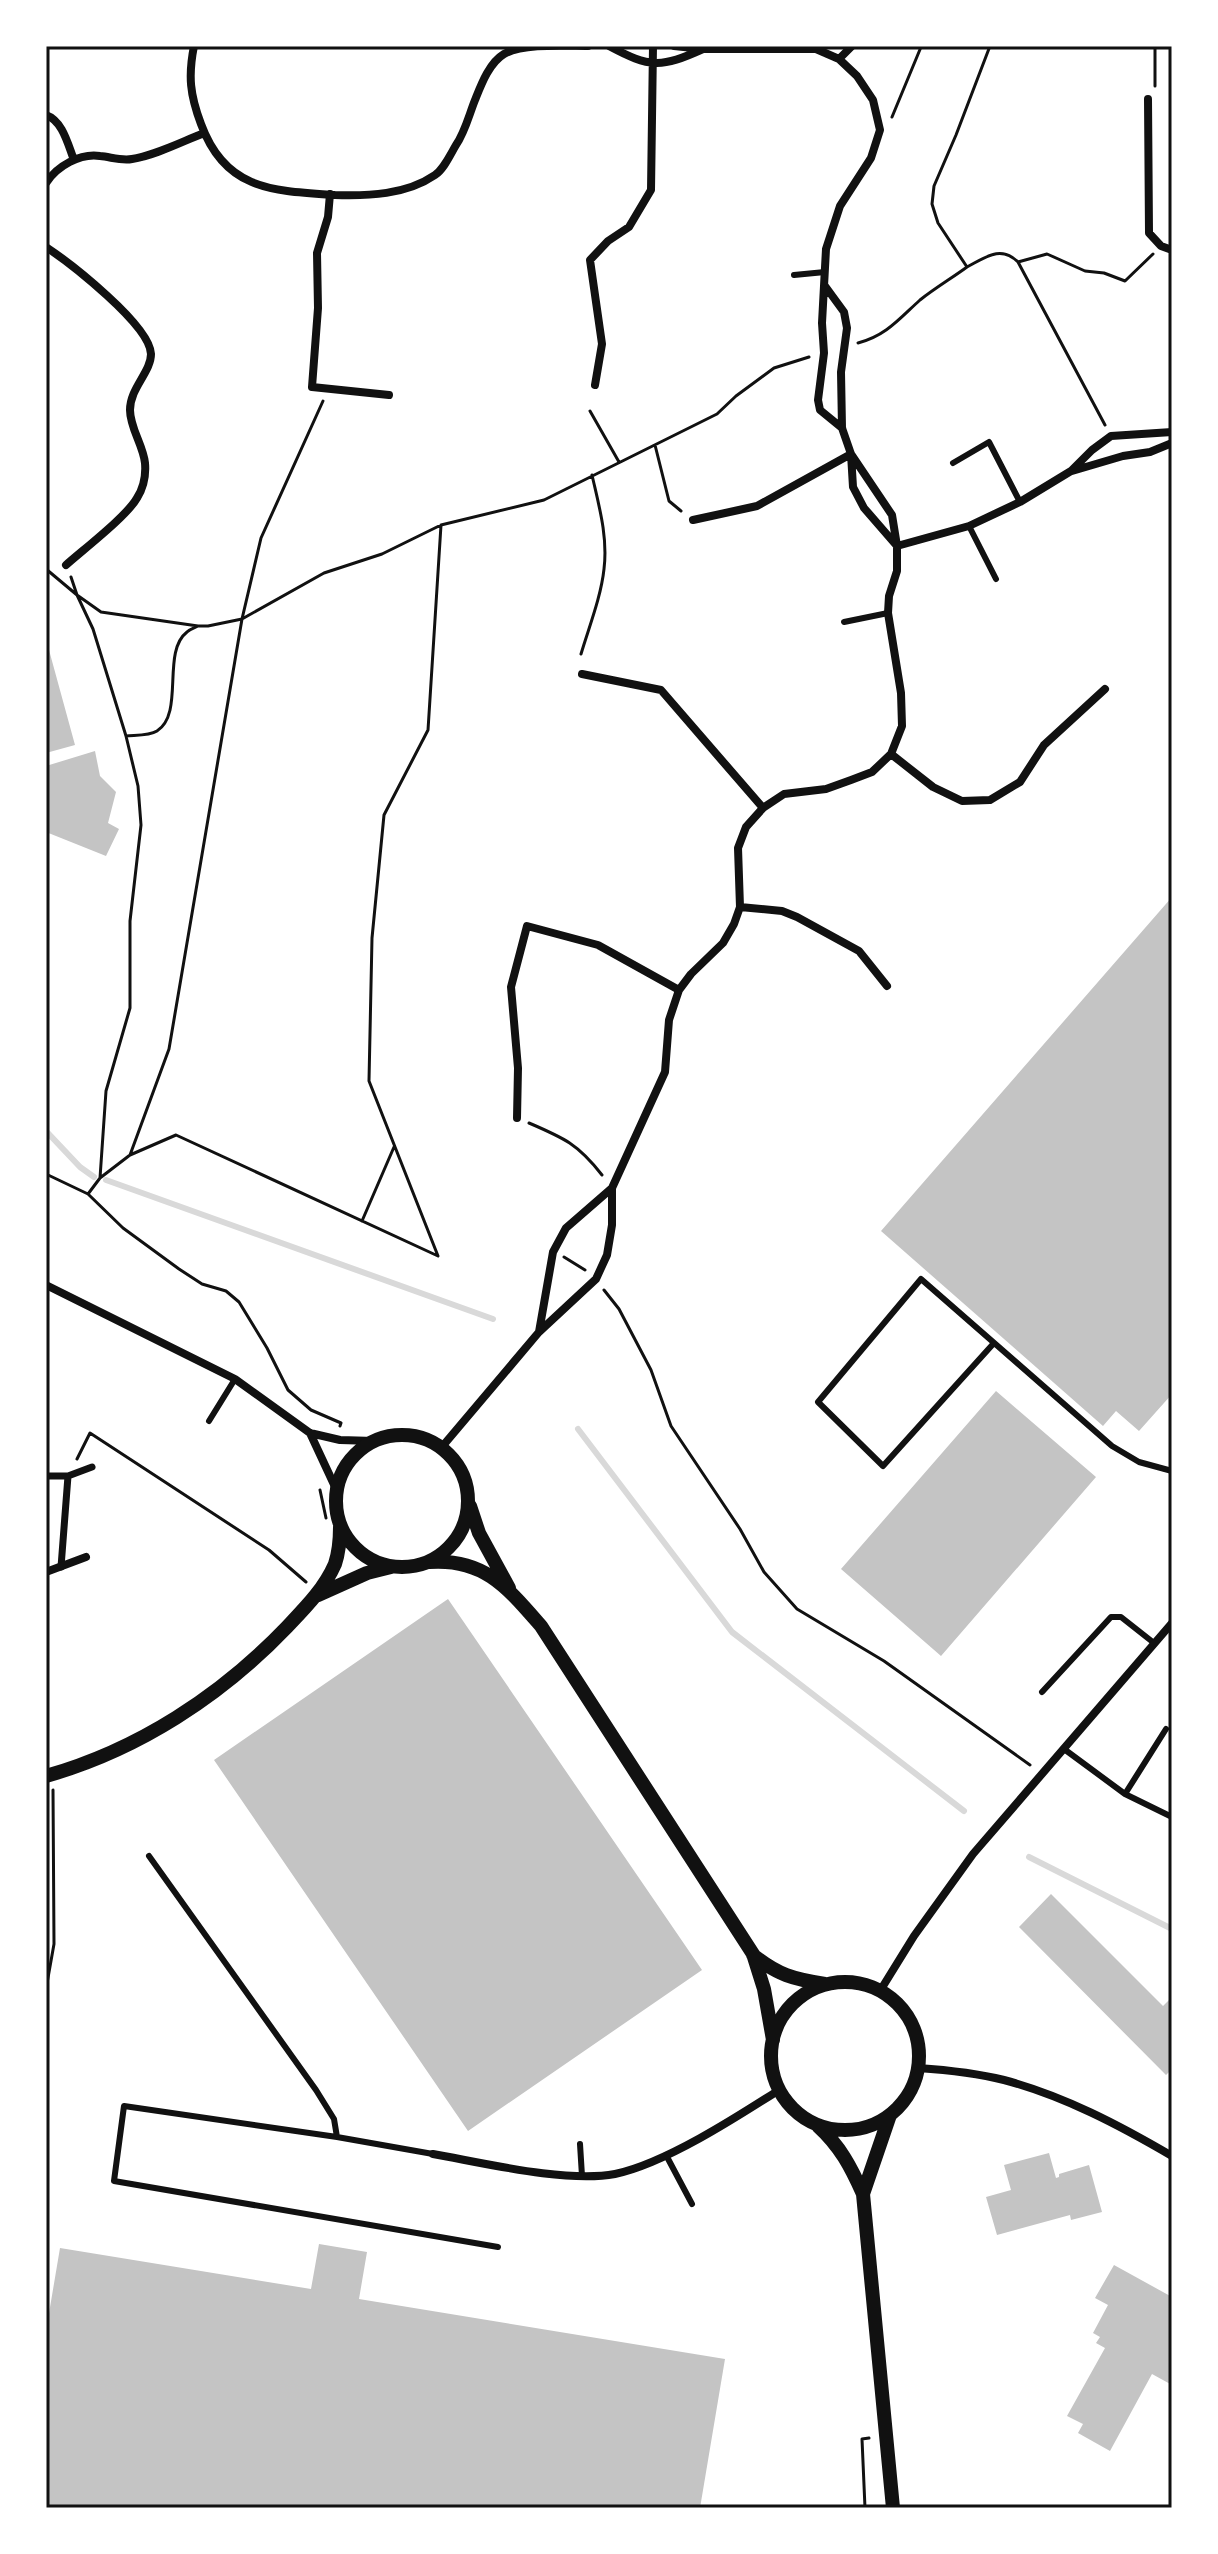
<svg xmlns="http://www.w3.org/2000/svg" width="1218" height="2554" font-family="Barlow,sans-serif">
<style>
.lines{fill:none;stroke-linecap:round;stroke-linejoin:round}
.stream{stroke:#d9d9d9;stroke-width:6}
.building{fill:#c4c4c4}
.path{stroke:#111;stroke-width:3}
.service{stroke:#111;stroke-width:6}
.pedestrian{stroke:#111;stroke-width:7}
.minor{stroke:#111;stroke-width:8}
.tertiary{stroke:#111;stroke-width:14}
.neatline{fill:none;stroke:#111;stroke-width:3}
</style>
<rect width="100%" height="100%" fill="#fff"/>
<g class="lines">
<path class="stream" d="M46,1131L80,1167L94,1177
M106,1180L493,1319
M578,1429L732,1632L964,1811
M1029,1857L1172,1929"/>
</g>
<path class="building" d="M46,639L75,745L46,753Z
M95,751L100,776L116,792L108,823L119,829L106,856L46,832V766Z
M1172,897V1394L1139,1431L1116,1411L1103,1426L881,1231Z
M996,1391L1096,1477L941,1656L841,1569Z
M448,1599L702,1970L468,2131L214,1760Z
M1051,1894L1163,2006L1172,1997V2069L1166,2075L1019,1927Z
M1049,2153L1056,2178L1059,2177V2174L1089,2165L1102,2212L1071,2220L1070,2215L997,2235L986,2197L1011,2190L1004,2165Z
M319,2244L367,2252L359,2299L725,2359L700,2508H46V2331L60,2248L311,2289Z
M1114,2265L1172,2297V2385L1152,2374L1110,2451L1078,2433L1083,2424L1067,2416L1105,2348L1096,2343L1100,2337L1093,2333L1108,2305L1095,2298Z"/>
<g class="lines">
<path class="path" d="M922,46H958
M1155,46V86
M892,117L921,47
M1018,262L1047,254L1085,271L1104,273L1125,281L1153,254
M967,267C986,257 1001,245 1018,262L1105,425
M858,343C886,336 900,318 920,300C935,288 952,278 967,267L938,223L932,204L934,186L956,135L990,46
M590,411L619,462
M655,445L669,501L681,511
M46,569L77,595L93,629L126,736L138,786L141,825L130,921V1008L106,1091L100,1178L88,1194
M71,577L77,595L101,612L198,626H208L242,619L324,573L382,554L441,525L544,500L717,414L736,396L774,368L809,357
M581,654C589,627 601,597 604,569C608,537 599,506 592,475
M126,736C135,735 149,736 157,731C185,713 161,652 187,632C190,629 194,628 198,626
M529,1123C564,1138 578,1144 602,1175
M130,1155L176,1135L438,1256L369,1081L372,938L384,815L428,730L441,525
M46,1174L88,1194L123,1228L179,1269L202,1284L226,1291L239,1302L267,1348L288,1390L311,1410L341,1423L340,1426
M100,1178L130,1155L169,1049L242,619L261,538L323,401
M362,1221L394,1147
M564,1257L585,1270
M604,1290L619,1309L651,1370L671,1426L740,1529L764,1572L797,1609L884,1661L1030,1765
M77,1459L90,1433L269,1550L306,1582
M320,1490L326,1518
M46,1989L54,1944L53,1790
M865,2508L862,2439L869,2438"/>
<path class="service" d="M794,275L825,272
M953,463L989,442L1020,502
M969,526L996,579
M844,622L888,613
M994,1343L883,1466L818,1402L921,1279L1112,1446L1139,1462L1172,1471
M209,1421L235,1379
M1042,1692L1111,1617H1121L1154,1643
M1064,1749L1125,1794L1172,1817
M1125,1794L1166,1729
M149,1856L316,2090L334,2119L337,2137L433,2154
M337,2137L124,2106L114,2181L498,2247
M580,2144L582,2176
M666,2155L692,2204"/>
<path class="pedestrian" d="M46,1476H68L92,1467
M61,1567L68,1476"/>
<path class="minor" d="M194,46C188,76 190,95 201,124C225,190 272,191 335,195C368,196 406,195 435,175C444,169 450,155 456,145C465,132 469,115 475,100C481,85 489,63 504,54C523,43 566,46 588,46
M609,46C650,68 661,68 703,49L674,46
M703,46V49H816L839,59L857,76L873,100L880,130L871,158L840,206L826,249L822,323L824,353L818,400L820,410L842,428
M839,59L852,46
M1148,99L1149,233L1161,246L1172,250
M46,115C63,121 68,145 74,160
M46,183C57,166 80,153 100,156C111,157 121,161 132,159C156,155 181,142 204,133
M330,194L328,217L317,253L318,308L312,387L389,395
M46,247C70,263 150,325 151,354C151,372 130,388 130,410C130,428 143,445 145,463C146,475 144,487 137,498C127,516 84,549 66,565
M825,286L844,312L847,328L841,372L842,428L851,454L892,515L897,546L864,508L853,487L851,454
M595,385L602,344L590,260L608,241L629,227L651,190L653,46
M1072,471L1123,456L1150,452L1172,443
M693,520L757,506L851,454
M582,674L661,690L763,808
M891,754L933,787L962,801L990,800L1020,782L1044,745L1105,689
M740,907L782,911L797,917L859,951L887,986
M517,1118L518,1068L511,987L527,926L598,945L679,990
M612,1188L665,1072L669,1020L679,990L691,974L723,943L734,924L740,907L738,848L746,827L763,808L784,794L826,789L851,780L872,772L891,754L902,726L901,693L888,613L889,596L897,571V546L969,526L1020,502L1071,471L1092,450L1111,436L1172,432
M612,1188V1225L607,1255L596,1279L539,1332L553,1252L566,1228Z
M46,1285L235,1379L310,1433L340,1440L374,1441
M310,1433L337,1491
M441,1448L539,1332
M46,1572L86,1557
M880,1991L914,1936L973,1854L1172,1623
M918,2068C947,2070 976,2073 1004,2080C1064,2096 1119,2125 1172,2156
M433,2154C484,2163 566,2183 615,2174C664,2164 737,2117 779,2090"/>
<path class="tertiary" d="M336 1501a66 66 0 1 1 132 0a66 66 0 1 1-132 0Z
M470,1506L479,1533L509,1588
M429,1562C484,1558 507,1587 541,1626L753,1954L764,1989L773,2040
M318,1595L367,1573L391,1567
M46,1776C138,1750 221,1696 287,1627C306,1607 324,1589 335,1564C339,1552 340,1540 340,1527
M753,1955C778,1975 793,1979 825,1984
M771 2056a74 74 0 1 1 148 0a74 74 0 1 1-148 0Z
M818,2126C840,2146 851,2167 863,2194L893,2508
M863,2194L890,2115"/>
</g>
<rect width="1218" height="2554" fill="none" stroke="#ffffff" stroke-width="96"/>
<rect x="48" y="48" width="1122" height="2458" class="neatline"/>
</svg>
